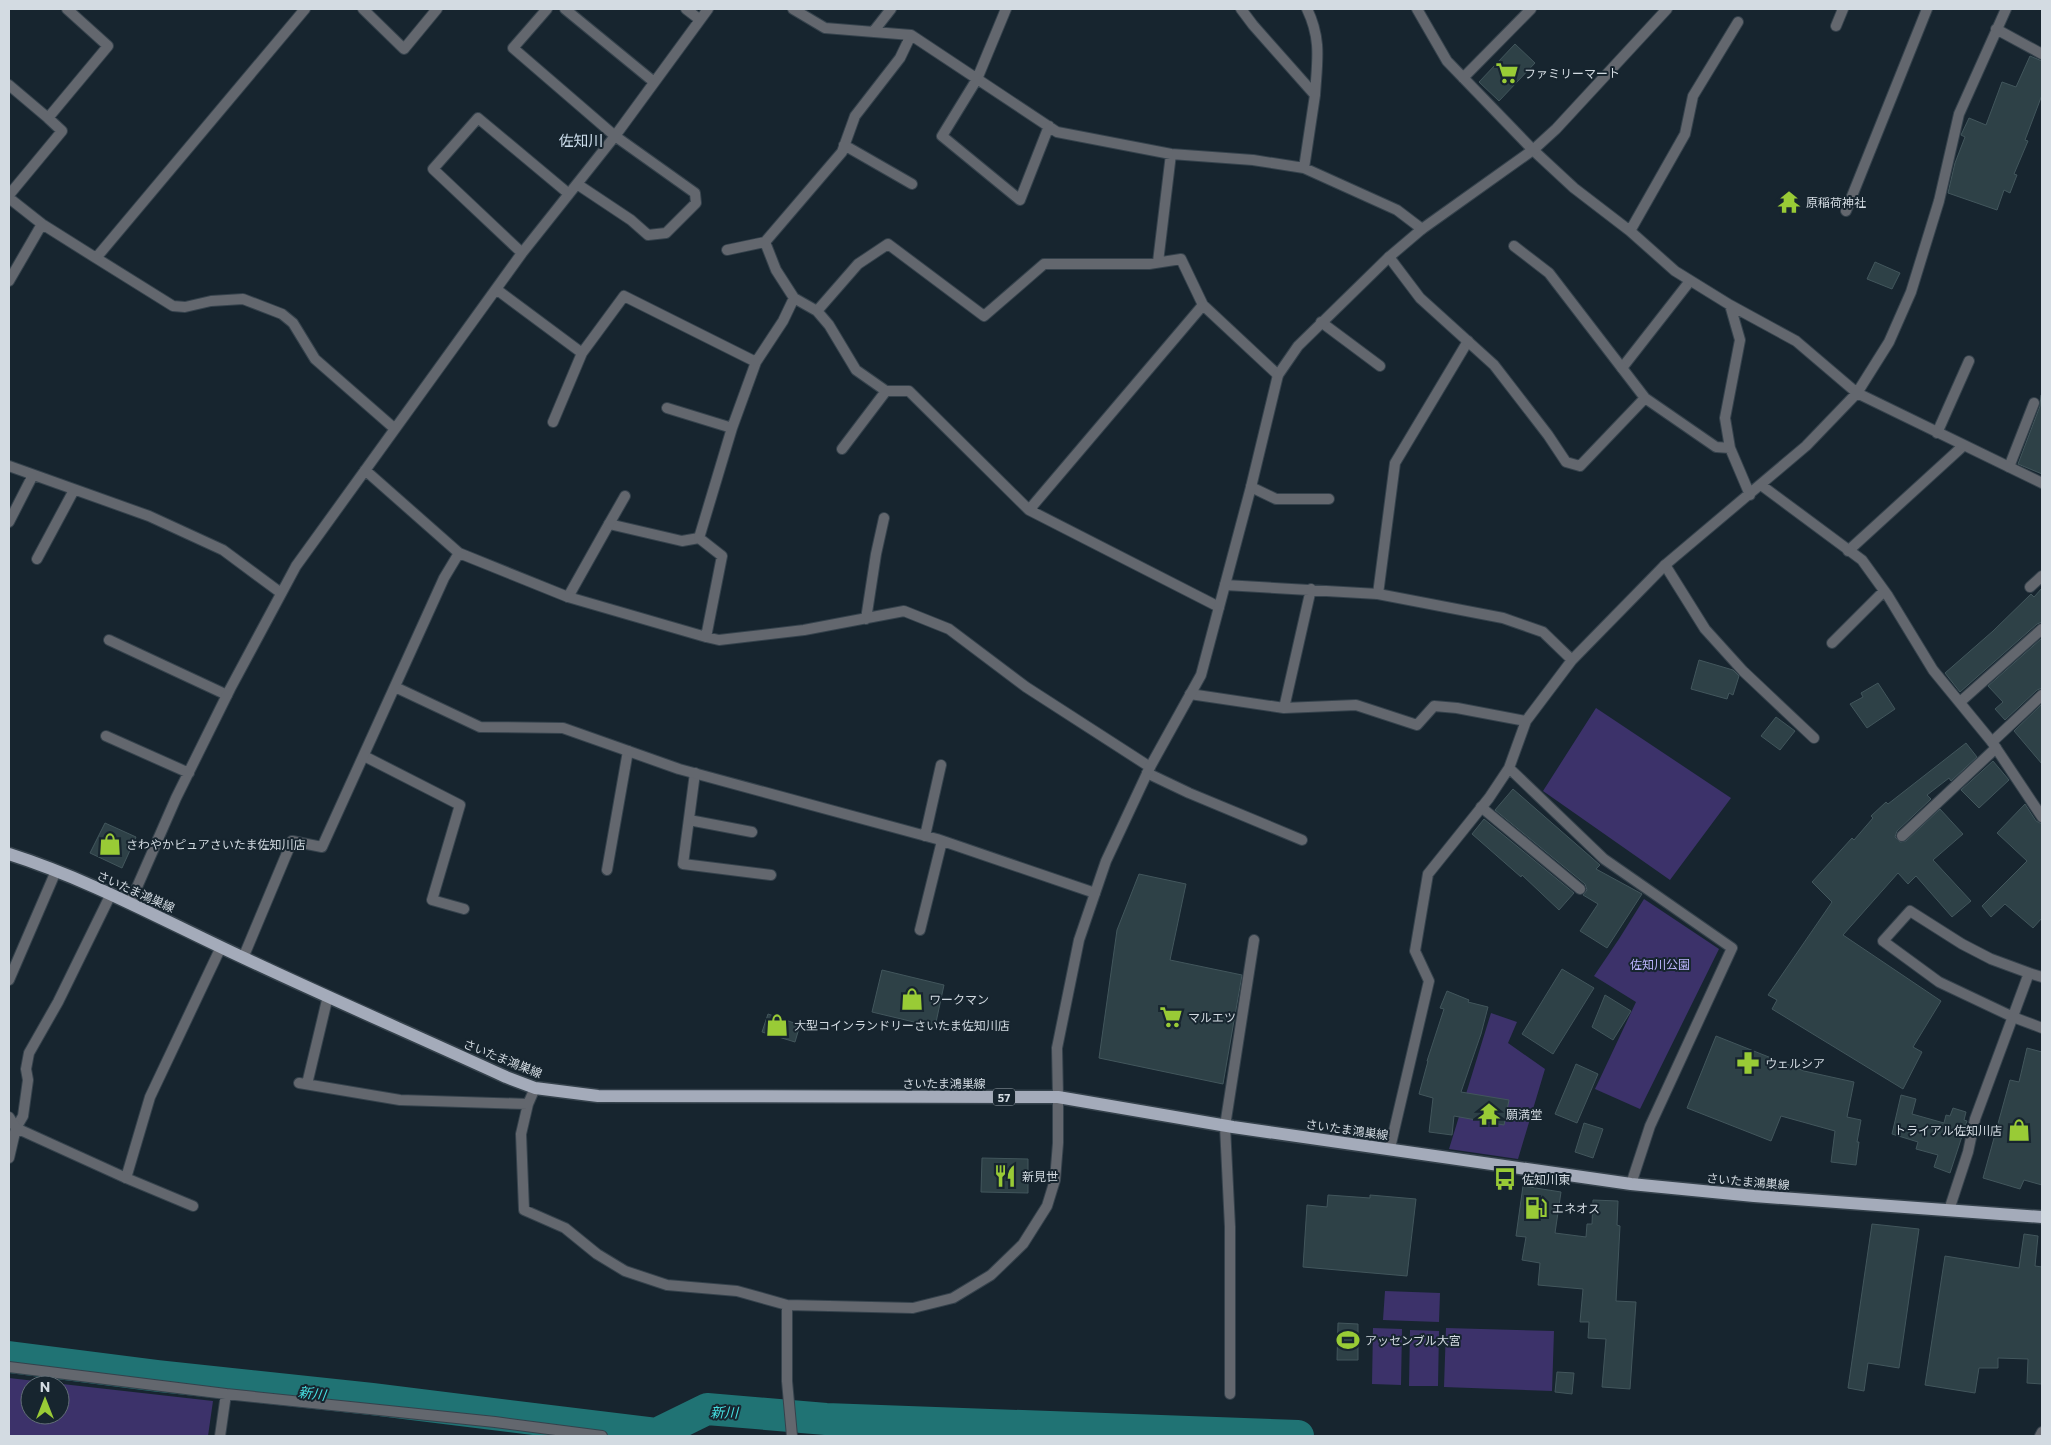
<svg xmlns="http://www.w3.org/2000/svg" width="2051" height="1445" font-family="Commissioner,'Noto Sans JP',sans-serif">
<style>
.green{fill:#3c326a;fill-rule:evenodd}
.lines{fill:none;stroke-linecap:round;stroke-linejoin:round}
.river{stroke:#207374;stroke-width:32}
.building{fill:#2e4147;stroke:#42565c}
.service-casing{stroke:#35424c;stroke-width:12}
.minor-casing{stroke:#35424c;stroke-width:12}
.tertiary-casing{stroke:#35424c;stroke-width:12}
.primary-casing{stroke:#35424c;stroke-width:15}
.service{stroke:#63676e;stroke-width:10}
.minor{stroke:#63676e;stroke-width:10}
.tertiary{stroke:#63676e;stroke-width:10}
.primary{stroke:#a4abba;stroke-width:12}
.labels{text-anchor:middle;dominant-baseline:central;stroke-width:4;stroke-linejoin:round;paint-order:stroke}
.shield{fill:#17252f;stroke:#9ba4ac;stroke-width:1}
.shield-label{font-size:11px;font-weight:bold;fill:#d3dbe2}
.poi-label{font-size:12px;fill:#d3dbe2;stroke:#17252f;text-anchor:start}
.street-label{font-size:12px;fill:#d3dbe2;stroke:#17252f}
.park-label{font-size:12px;fill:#beb7fe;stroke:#17252f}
.water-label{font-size:14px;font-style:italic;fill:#45dfe1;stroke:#17252f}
.quarter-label{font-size:15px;fill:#cddeec;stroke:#17252f}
</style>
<rect width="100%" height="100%" fill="#17252f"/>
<path class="green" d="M1596,708L1731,798L1670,880L1543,791Z
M1644,899L1719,949L1640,1109L1595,1089L1636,1002L1594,976L1619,939Z
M1491,1013L1517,1022L1508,1043L1545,1069L1518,1159L1449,1149Z
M1385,1291L1440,1293L1439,1322L1383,1320Z
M1373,1328L1402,1329L1401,1385L1372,1384Z
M1446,1328L1554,1331L1552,1391L1444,1387Z
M1410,1330L1439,1331L1438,1386H1409Z
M9,1378L213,1401L208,1436H9ZM30,1385H60V1415H30Z"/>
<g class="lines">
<path class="river" d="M9,1357L158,1376L372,1399L656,1434L707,1409L826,1419L1298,1436"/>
</g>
<path class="building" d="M1515,44L1535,63L1499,101L1479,82Z
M2030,56L2042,61V95L2025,140L2028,141L2014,174L2017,175L2010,193L2004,190L1997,210L1948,193L1955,163L1965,137L1961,135L1969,118L1986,125L2002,82L2016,87Z
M1875,262L1900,273L1892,289L1867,279Z
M2041,395L2042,396V474L2018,464L2040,406Z
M2042,588V622L2037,624L1960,692L1945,673L1993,631L2031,594L2034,597Z
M2042,638V688L2037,690L2005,720L1995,709L2003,702L1988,686Z
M1699,660L1733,670L1739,676L1733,695L1729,693L1727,699L1691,689Z
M1878,683L1895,709L1867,728L1850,704L1863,697L1861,693Z
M2042,704V764L2014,731Z
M1776,717L1795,731L1780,750L1761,736Z
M1966,743L1977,757L1951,781L1949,778L1927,795L1931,799L1897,831L1895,837L1900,842L1906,841L1940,809L1963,834L1933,860L1971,901L1952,917L1916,876L1908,884L1898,873L1843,935L1941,1001L1913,1047L1922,1052L1903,1089L1772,1009L1777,1000L1768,995L1832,902L1812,882L1852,838L1854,840L1873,818L1871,816L1886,802L1888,804Z
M1993,761L2009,780L1979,808L1961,790Z
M1513,789L1600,865L1596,869L1642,894L1607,948L1580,931L1598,904L1583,895L1587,890L1585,884L1495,810Z
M2025,804L2036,821L2042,824V918L2033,928L2005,904L1991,917L1982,906L2027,861L1997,833Z
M1484,819L1574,893L1559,910L1522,875L1521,877L1472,834Z
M105,823L136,837L122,868L90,853Z
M1139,874L1186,884L1170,960L1242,975L1223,1084L1099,1058L1117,930Z
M1562,969L1594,988L1553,1054L1522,1034Z
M882,970L944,985L935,1027L872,1012Z
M1447,991L1469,1000L1468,1002L1488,1007L1481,1034L1461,1092L1509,1100L1504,1125L1454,1116L1452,1135L1429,1132L1433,1098L1419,1094L1428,1061H1427L1444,1009L1440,1008Z
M1605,995L1631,1011L1613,1040L1592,1027Z
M768,1014L800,1025L795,1042L762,1032Z
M1716,1036L1804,1071L1854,1082L1847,1117L1861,1120L1857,1142H1859L1856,1165L1831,1162L1835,1131L1781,1116L1771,1141L1687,1108Z
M2027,1048L2042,1052V1185L2024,1180L2020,1189L1983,1178L2010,1080L2019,1082Z
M1576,1064L1598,1074L1577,1123L1555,1114Z
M1901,1095L1916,1099L1912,1114L1944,1123L1946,1115L1950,1116L1953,1108L1966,1112L1964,1120L1967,1121L1950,1173L1934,1167L1938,1155L1916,1149L1918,1142L1892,1134Z
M1584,1123L1603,1129L1593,1158L1575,1152Z
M982,1158L1028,1159V1193L981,1192Z
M1523,1186L1561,1192L1555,1233L1586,1237L1587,1224H1592L1593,1200L1618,1201L1617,1225L1620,1226L1616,1301L1636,1302L1630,1389L1602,1387L1606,1339L1588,1338L1589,1322H1580L1583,1289L1538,1285L1540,1263L1522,1260L1526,1237L1516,1236Z
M1328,1195L1370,1198V1195L1416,1199L1407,1276L1303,1267L1307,1205L1327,1207Z
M1872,1224L1919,1229L1899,1368L1868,1363L1864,1391L1848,1388Z
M2024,1234L2038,1236L2035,1266L2042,1267V1384L2027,1383L2028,1359L1998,1358V1368H1979L1975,1393L1925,1385L1945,1256L2019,1268Z
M1338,1323L1358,1324V1360H1337Z
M1557,1372L1574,1373L1572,1394L1555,1392Z"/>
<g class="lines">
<defs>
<path id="service" d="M1321,322L1380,366
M1622,368L1690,281
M1937,433L1969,361
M2009,467L2034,403
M1251,487L1276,499H1329
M1848,551L1963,446
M1665,565L1705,629L1743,671L1814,738
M2030,587L2042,576
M1378,594L1395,463L1468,341
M568,597L609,524L682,541L699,538
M109,640L227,695
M1960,702L2042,629
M1992,742L2042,695
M364,756L460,805L432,900L464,909
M695,773L683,864L771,875
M1481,807L1580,889
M689,820L752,832
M1902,836L1996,748
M607,870L628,751
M2029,973L1991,959L1962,944L1910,911L1883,941L1939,982L2013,1017L2042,1028
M9,980L56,871
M16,1128L23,1116L28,1080L26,1069L29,1053L58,1002L111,894
M126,1178L150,1097L221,947
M1949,1210L1968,1152L1975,1119L2029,973L2042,977
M1230,1394V1227L1225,1126L1254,940"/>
<path id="minor" d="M363,9L404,49L437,9
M547,9L513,48L615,136L695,193L696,203L666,233L648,235L631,220L577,184
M565,9L654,82
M686,9L699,19
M793,9L825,28L911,35L1057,132L1171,154L1253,160L1304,168L1397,210L1422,229
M1006,9L977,79L942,136L1020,200L1049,126
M1241,9L1253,25L1315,95L1304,168
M1307,9C1322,40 1317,62 1315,95
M1417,9L1447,61L1533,150L1574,188L1630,231L1675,271L1730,305L1796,341L1857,393L2042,483
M1836,26L1843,9
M1996,29L2042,54
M873,32L891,9
M1463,78L1531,9
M9,85L48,118L108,46L67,9
M844,145L912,184
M9,195L62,131L48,118
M9,198L42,224L96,258L305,9
M1846,211L1927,9
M1630,231L1685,134L1693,96L1738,22
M765,242L776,270L794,298L817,311L829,325L856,370L886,391H909L1029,510L1219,607
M1514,246L1549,273L1645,398L1716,447L1730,448
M727,250L765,242L842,152L855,116L900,58L911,35
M522,253L433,169L478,118L569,194
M1389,257L1420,298L1494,365L1548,435L1566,462L1580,466L1645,398
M96,258L173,306L185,307L211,301L243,299L282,314L293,323L315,359L395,429
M1158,262L1171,154
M9,281L42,224
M496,289L582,353
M1730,305L1740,340L1725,418L1730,448L1750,495
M817,311L858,264L888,244L984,316L1044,264H1149L1181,259L1203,305L1278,375
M667,408L732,428
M553,422L582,353L624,296L756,362
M842,449L886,391
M9,466L149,516L223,550L281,593
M365,470L459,553L568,597L706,637L719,640L804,630L904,611L949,629L1026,687L1150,767
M1761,485L1862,560L1888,596L1933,670L1992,742L2042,817
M1029,510L1203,305
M9,522L33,475
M609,524L625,496
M37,559L74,490
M1225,585L1378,594L1503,618L1543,632L1572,660
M866,619L876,554L884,518
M706,637L722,556L699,538L732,428L756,362L783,321L794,298
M1832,643L1884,591
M395,687L480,727L563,728L679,769L937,839L1095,893
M1190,694L1284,708L1356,705L1417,725L1434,706L1457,708L1526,721
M1284,708L1311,589
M106,736L189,773
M1509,768L1604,859L1732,948L1650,1126L1631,1184
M1147,773L1189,793L1302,840
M925,836L941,765
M130,903L176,798L230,689L296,566L522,253L615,136L708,9
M920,930L942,841
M243,958L292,841L322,847L444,578L459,553
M299,1083L400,1100L528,1104
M307,1084L328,996
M535,1088L528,1104L521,1134L524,1210L565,1228L597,1254L625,1271L667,1285L737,1291L787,1305L913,1308L953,1298L991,1275L1023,1244L1047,1206L1055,1180L1058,1143V1097
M9,1117L16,1128L126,1178L193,1206
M1390,1148L1429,981L1415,951L1428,874L1489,798L1509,768L1526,721L1572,660L1665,565L1806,446L1857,393L1889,342L1911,292L1939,201L1959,114L2006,9
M9,1158L16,1128
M787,1305V1381L792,1436
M9,1367L226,1394L495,1422L602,1436
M220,1436L226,1394
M2040,1436L2042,1432"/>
<path id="tertiary" d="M1058,1097L1057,1048L1079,940L1106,861L1150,767L1201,675L1251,487L1278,375L1298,346L1389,257L1422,229L1533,150L1556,129L1667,9"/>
<path id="primary" d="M9,854C91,880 166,922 244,958C331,999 419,1037 506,1077L535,1088L598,1096L1058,1097L1233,1127L1631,1184L1754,1196L2042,1217"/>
</defs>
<use href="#service" class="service-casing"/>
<use href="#minor" class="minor-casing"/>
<use href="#tertiary" class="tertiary-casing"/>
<use href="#primary" class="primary-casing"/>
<use href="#service" class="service"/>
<use href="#minor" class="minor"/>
<use href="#tertiary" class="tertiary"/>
<use href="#primary" class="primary"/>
</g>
<defs>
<symbol id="supermarket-bare" viewBox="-9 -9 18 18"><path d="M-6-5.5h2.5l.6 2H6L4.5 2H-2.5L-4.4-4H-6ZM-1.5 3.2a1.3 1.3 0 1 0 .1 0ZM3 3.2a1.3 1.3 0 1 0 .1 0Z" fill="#99cb36" stroke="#17252f" stroke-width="2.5" paint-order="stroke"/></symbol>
<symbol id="temple-bare" viewBox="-9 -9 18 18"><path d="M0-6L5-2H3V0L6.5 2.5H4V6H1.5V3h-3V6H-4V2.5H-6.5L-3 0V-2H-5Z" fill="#99cb36" stroke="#17252f" stroke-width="2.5" paint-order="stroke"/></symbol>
<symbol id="shop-bare" viewBox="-9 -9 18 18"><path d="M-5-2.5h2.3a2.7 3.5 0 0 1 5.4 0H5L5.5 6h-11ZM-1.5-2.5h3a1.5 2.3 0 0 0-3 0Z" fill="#99cb36" stroke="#17252f" stroke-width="2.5" paint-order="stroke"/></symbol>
<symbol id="pharmacy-bare" viewBox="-9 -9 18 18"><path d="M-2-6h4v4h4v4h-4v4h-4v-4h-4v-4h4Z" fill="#99cb36" stroke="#17252f" stroke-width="2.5" paint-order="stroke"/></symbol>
<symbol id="restaurant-bare" viewBox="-9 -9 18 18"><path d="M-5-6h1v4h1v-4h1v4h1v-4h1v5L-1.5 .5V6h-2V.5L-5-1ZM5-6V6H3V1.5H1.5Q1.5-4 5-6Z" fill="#99cb36" stroke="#17252f" stroke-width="2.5" paint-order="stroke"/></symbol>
<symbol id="bus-bare" viewBox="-9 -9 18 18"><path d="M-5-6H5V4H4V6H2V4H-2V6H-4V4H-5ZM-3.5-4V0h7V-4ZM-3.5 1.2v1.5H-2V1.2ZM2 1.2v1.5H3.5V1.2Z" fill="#99cb36" stroke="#17252f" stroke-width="2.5" paint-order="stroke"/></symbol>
<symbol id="fuel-bare" viewBox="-9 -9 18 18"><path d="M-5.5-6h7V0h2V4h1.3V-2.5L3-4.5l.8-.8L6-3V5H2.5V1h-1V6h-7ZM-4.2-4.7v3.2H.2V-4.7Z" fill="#99cb36" stroke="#17252f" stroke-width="2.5" paint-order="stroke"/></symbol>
<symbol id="stadium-bare" viewBox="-9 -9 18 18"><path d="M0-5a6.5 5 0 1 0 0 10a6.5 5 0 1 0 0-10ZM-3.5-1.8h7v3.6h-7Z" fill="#99cb36" stroke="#17252f" stroke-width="2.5" paint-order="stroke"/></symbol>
</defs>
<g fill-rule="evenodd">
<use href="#supermarket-bare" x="1491" y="57" width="32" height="32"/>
<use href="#temple-bare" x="1773" y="186" width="32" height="32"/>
<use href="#shop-bare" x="94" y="828" width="32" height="32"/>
<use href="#shop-bare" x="896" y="983" width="32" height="32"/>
<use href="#supermarket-bare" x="1155" y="1001" width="32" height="32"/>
<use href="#shop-bare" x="761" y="1009" width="32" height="32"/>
<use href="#pharmacy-bare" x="1732" y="1047" width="32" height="32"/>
<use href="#temple-bare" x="1473" y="1098" width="32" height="32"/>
<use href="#shop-bare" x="2003" y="1114" width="32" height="32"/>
<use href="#restaurant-bare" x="989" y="1160" width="32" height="32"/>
<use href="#bus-bare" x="1489" y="1163" width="32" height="32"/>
<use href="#fuel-bare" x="1520" y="1192" width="32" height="32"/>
<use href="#stadium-bare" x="1332" y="1324" width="32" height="32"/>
</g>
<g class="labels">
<rect class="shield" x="993" y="1088.5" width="22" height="17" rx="4"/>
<g class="shield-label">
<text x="1004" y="1097">57</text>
</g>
<g class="poi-label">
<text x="1524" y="73">ファミリーマート</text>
<text x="1806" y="202">原稲荷神社</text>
<text x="126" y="844">さわやかピュアさいたま佐知川店</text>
<text x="929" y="999">ワークマン</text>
<text x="1188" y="1017">マルエツ</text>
<text x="794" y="1025">大型コインランドリーさいたま佐知川店</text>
<text x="1765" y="1063">ウェルシア</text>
<text x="1506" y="1114">願満堂</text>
<text x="2002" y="1130" text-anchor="end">トライアル佐知川店</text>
<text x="1022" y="1176">新見世</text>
<text x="1522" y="1179">佐知川東</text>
<text x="1552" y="1208">エネオス</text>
<text x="1365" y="1340">アッセンブル大宮</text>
</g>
<g class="street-label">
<text transform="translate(136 891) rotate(24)">さいたま鴻巣線</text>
<text transform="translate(503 1058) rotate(22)">さいたま鴻巣線</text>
<text x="944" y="1083">さいたま鴻巣線</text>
<text transform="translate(1347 1129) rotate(8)">さいたま鴻巣線</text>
<text transform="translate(1748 1181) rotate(5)">さいたま鴻巣線</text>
</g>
<g class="park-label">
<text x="1660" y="964">佐知川公園</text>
</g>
<g class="water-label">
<text transform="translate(312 1393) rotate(7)">新川</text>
<text transform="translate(724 1412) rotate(1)">新川</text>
</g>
<g class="quarter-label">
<text x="581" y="140">佐知川</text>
</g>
</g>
<rect width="2051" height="1445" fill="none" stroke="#d3dbe2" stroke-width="20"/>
<g transform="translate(45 1400)"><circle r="24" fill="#17252f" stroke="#626e77"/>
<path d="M0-4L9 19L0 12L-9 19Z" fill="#99cb36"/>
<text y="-8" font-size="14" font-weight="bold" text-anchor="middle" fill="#d3dbe2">N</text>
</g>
</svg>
